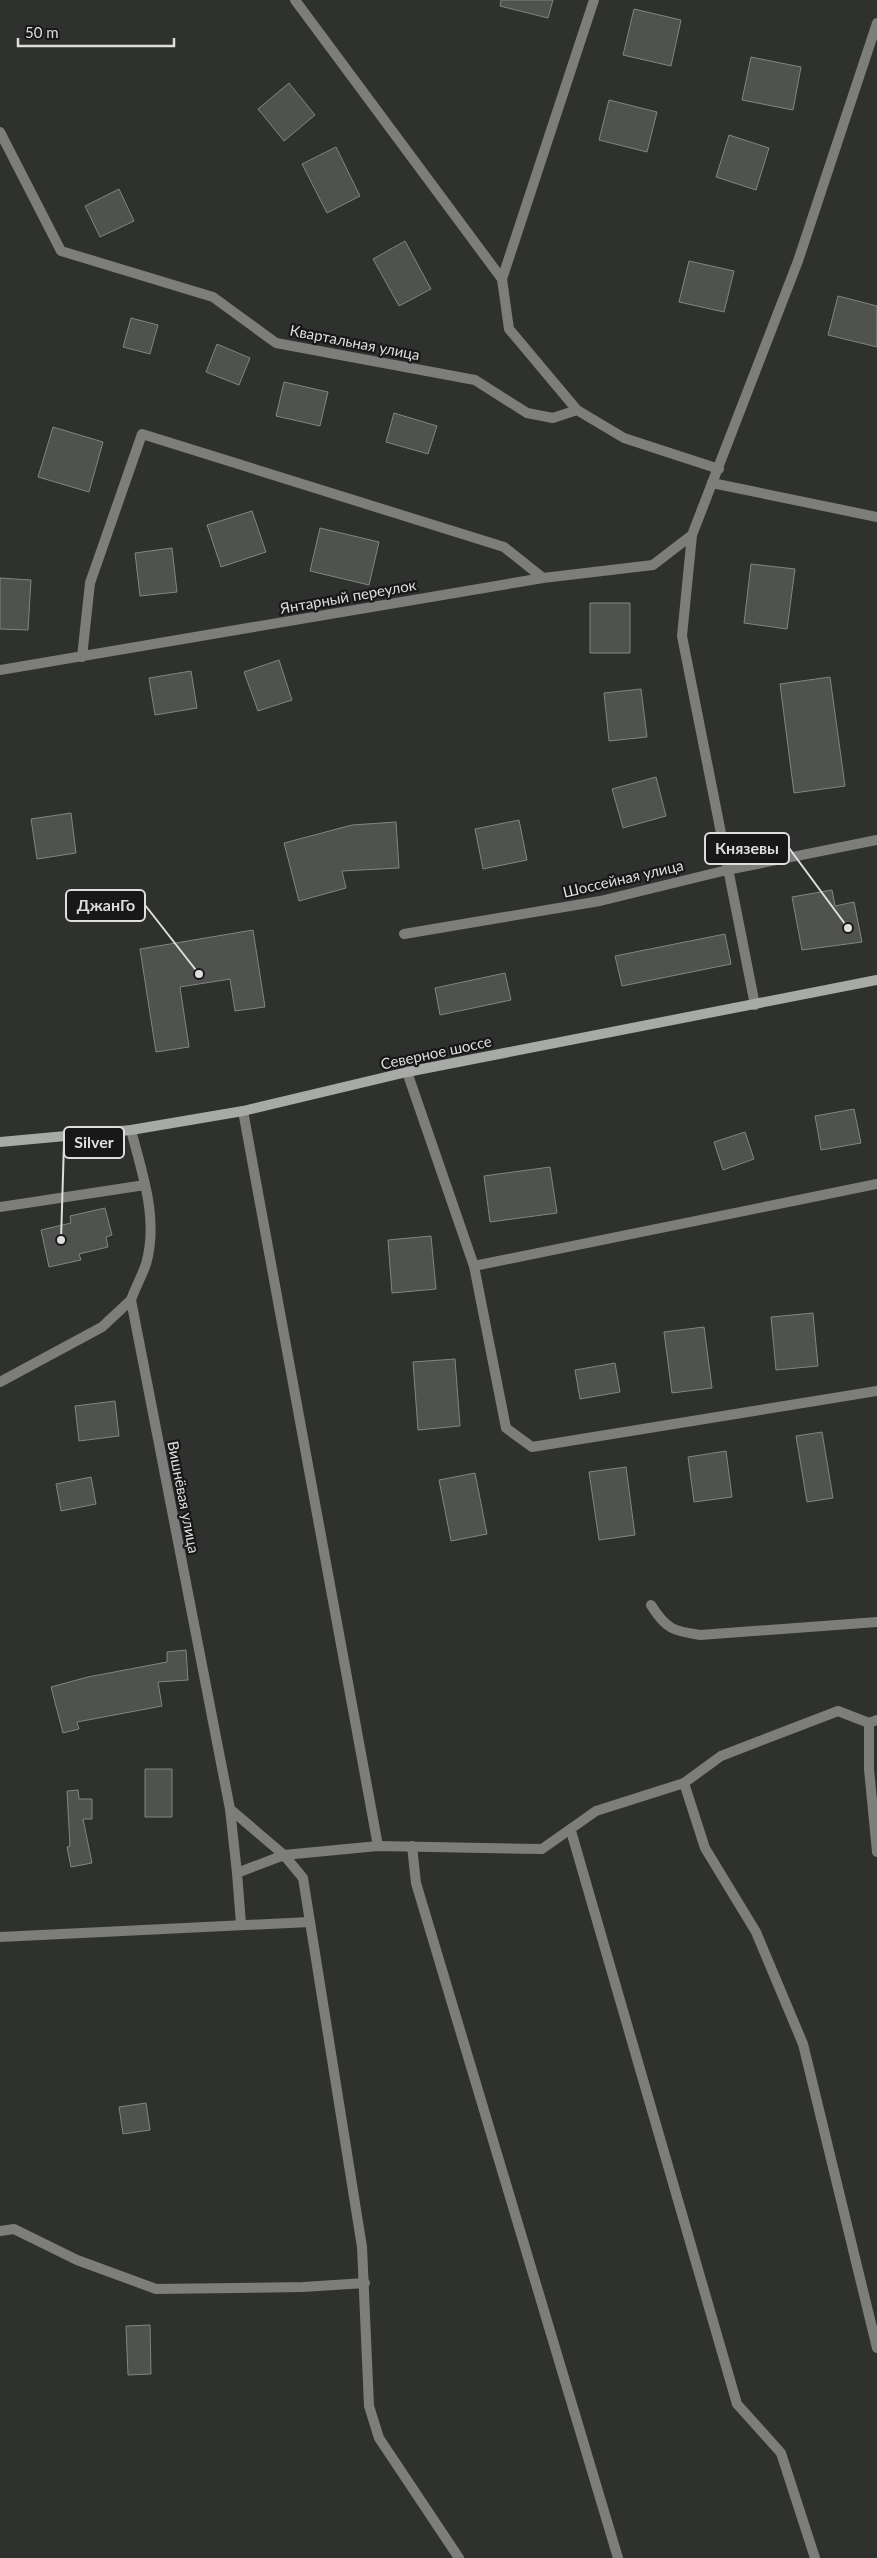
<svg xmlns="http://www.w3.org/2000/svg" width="877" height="2558" font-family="Lato,sans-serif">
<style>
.building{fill:#4f524f;stroke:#828581}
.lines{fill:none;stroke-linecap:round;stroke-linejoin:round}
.service{stroke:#7d7e7c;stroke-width:10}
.minor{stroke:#7d7e7c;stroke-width:10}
.secondary{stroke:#a8aaa7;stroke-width:10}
.labels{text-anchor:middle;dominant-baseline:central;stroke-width:4.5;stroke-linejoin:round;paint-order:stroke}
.street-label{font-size:15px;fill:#dedfdd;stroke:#171817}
.leader{fill:none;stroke:#dedfdd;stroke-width:2}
.callout-dot{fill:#dedfdd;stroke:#171817;stroke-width:2}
.callout{fill:#171817;stroke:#dedfdd;stroke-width:2}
.callout-label{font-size:16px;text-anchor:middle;font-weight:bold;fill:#dedfdd}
</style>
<rect width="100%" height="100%" fill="#2e312e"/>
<path class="building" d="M501,0H553L548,18L500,6Z
M634,9L681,20L671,66L623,55Z
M751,57L801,67L793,110L742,100Z
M289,83L315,115L284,141L258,109Z
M609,100L657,112L647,152L599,140Z
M729,135L769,148L756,190L716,177Z
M336,147L360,196L327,213L302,164Z
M119,189L134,221L100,237L85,206Z
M405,241L431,289L399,306L373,259Z
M689,261L734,271L724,312L679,302Z
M838,296L877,306V347L828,335Z
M131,318L158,325L150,354L123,347Z
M217,344L250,358L239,385L206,372Z
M284,382L328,392L320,426L276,416Z
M394,413L437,426L428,454L386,442Z
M53,427L103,442L89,492L38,477Z
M252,511L266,552L221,567L207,525Z
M320,528L379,542L369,585L310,571Z
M172,548L177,592L140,596L135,553Z
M751,564L795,569L787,629L744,623Z
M0,578L31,580L28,630L0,629Z
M590,603H630V653H590Z
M279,660L292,700L258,711L244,672Z
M191,671L197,708L155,715L149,678Z
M830,677L845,786L794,793L780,684Z
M641,689L647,737L609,741L604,693Z
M656,777L666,816L623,828L612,789Z
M71,813L76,853L37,859L31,819Z
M519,820L527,860L483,869L475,829Z
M396,822L399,868L342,871L346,888L299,901L284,843L352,825Z
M832,890L835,906L854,902L862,942L802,950L792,897Z
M253,930L265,1007L235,1011L230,979L180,987L189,1047L156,1052L140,949Z
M725,934L731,964L622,986L615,956Z
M505,973L511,1000L440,1015L435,988Z
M854,1109L861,1143L821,1150L815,1116Z
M745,1132L754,1159L723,1170L714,1142Z
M550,1167L557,1213L490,1222L484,1176Z
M105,1208L112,1235L106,1237L108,1247L79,1254L81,1260L49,1267L41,1230L71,1223L70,1216Z
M431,1236L436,1289L392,1293L388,1240Z
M813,1313L818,1366L776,1370L771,1317Z
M704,1327L712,1388L672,1393L664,1332Z
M455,1359L460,1426L418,1430L413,1362Z
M615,1363L620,1392L580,1399L575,1370Z
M115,1401L119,1436L79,1441L75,1406Z
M822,1432L833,1498L807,1502L796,1436Z
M726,1451L732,1497L694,1502L688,1457Z
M626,1467L635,1535L599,1540L589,1472Z
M475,1473L487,1534L451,1541L439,1480Z
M91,1477L96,1504L61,1511L56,1484Z
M186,1650L188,1680L158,1682L162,1706L77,1722L79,1729L63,1733L51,1687L88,1677L167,1662V1652Z
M145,1769H172V1817H145Z
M78,1790L79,1799H92V1819H83L92,1863L71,1867L67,1847L70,1846L67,1791Z
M146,2103L150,2130L123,2134L119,2107Z
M150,2325L151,2374L128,2375L126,2326Z"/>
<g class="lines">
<path class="service" d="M712,483L877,517
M243,1111L378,1846
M0,1207L145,1185
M0,1382L102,1327L131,1300
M651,1605C666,1629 673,1631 700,1635L877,1622
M684,1783L705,1848L756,1932L803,2044L877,2348
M571,1831L737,2404L781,2453L815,2558
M412,1846L416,1883L618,2558
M237,1873L241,1924
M0,1937L310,1922
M0,2231L14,2229L77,2260L156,2289L303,2287L365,2283"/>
<path class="minor" d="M295,0L502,279L509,329L577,410L624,438L719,469
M0,132L61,251L213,297L276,343L475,380L527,413L553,418L577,410
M502,279L594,0
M82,657L90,583L142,434L504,547L543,578
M0,670L543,578L653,565L692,535
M404,934L600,901L727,870L877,840
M755,1005L682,636L692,535L798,261L877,23
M407,1072L474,1266L877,1184
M131,1130C142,1173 159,1219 146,1264C142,1276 135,1288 131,1300L230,1809L237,1873L284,1855L378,1846L542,1849L596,1811L684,1783L721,1756L838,1711L869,1723L877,1720
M474,1266L506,1428L532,1447L877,1391
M869,1723V1769L877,1852
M230,1809L284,1855L303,1878L362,2247L369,2406L379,2438L459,2558"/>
<path class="secondary" d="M0,1142L131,1130L243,1111L407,1072L877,980"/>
</g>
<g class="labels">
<g class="street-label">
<text transform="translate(355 342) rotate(11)">Квартальная улица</text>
<text transform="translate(348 596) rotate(-10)">Янтарный переулок</text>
<text transform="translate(623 878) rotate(-13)">Шоссейная улица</text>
<text transform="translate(436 1052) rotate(-12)">Северное шоссе</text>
<text transform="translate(184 1497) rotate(79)">Вишнёвая улица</text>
</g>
</g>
<path class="leader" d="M848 928L789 848M199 974L145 905M61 1240L64 1143"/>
<g class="callout-dot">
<circle cx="848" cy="928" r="5"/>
<circle cx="199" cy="974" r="5"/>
<circle cx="61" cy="1240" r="5"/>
</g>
<g class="callout">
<rect x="705" y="833" width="84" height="31" rx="5"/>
<rect x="66" y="890" width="79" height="31" rx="5"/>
<rect x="64" y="1127" width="60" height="31" rx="5"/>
</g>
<g class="callout-label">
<text x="747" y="854">Князевы</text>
<text x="106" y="911">ДжанГо</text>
<text x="94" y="1148">Silver</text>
</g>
<path d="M18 38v8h156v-8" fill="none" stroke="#dedfdd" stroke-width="2.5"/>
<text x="25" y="38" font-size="15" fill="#dedfdd" stroke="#171817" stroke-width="4" paint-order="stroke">50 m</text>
</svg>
